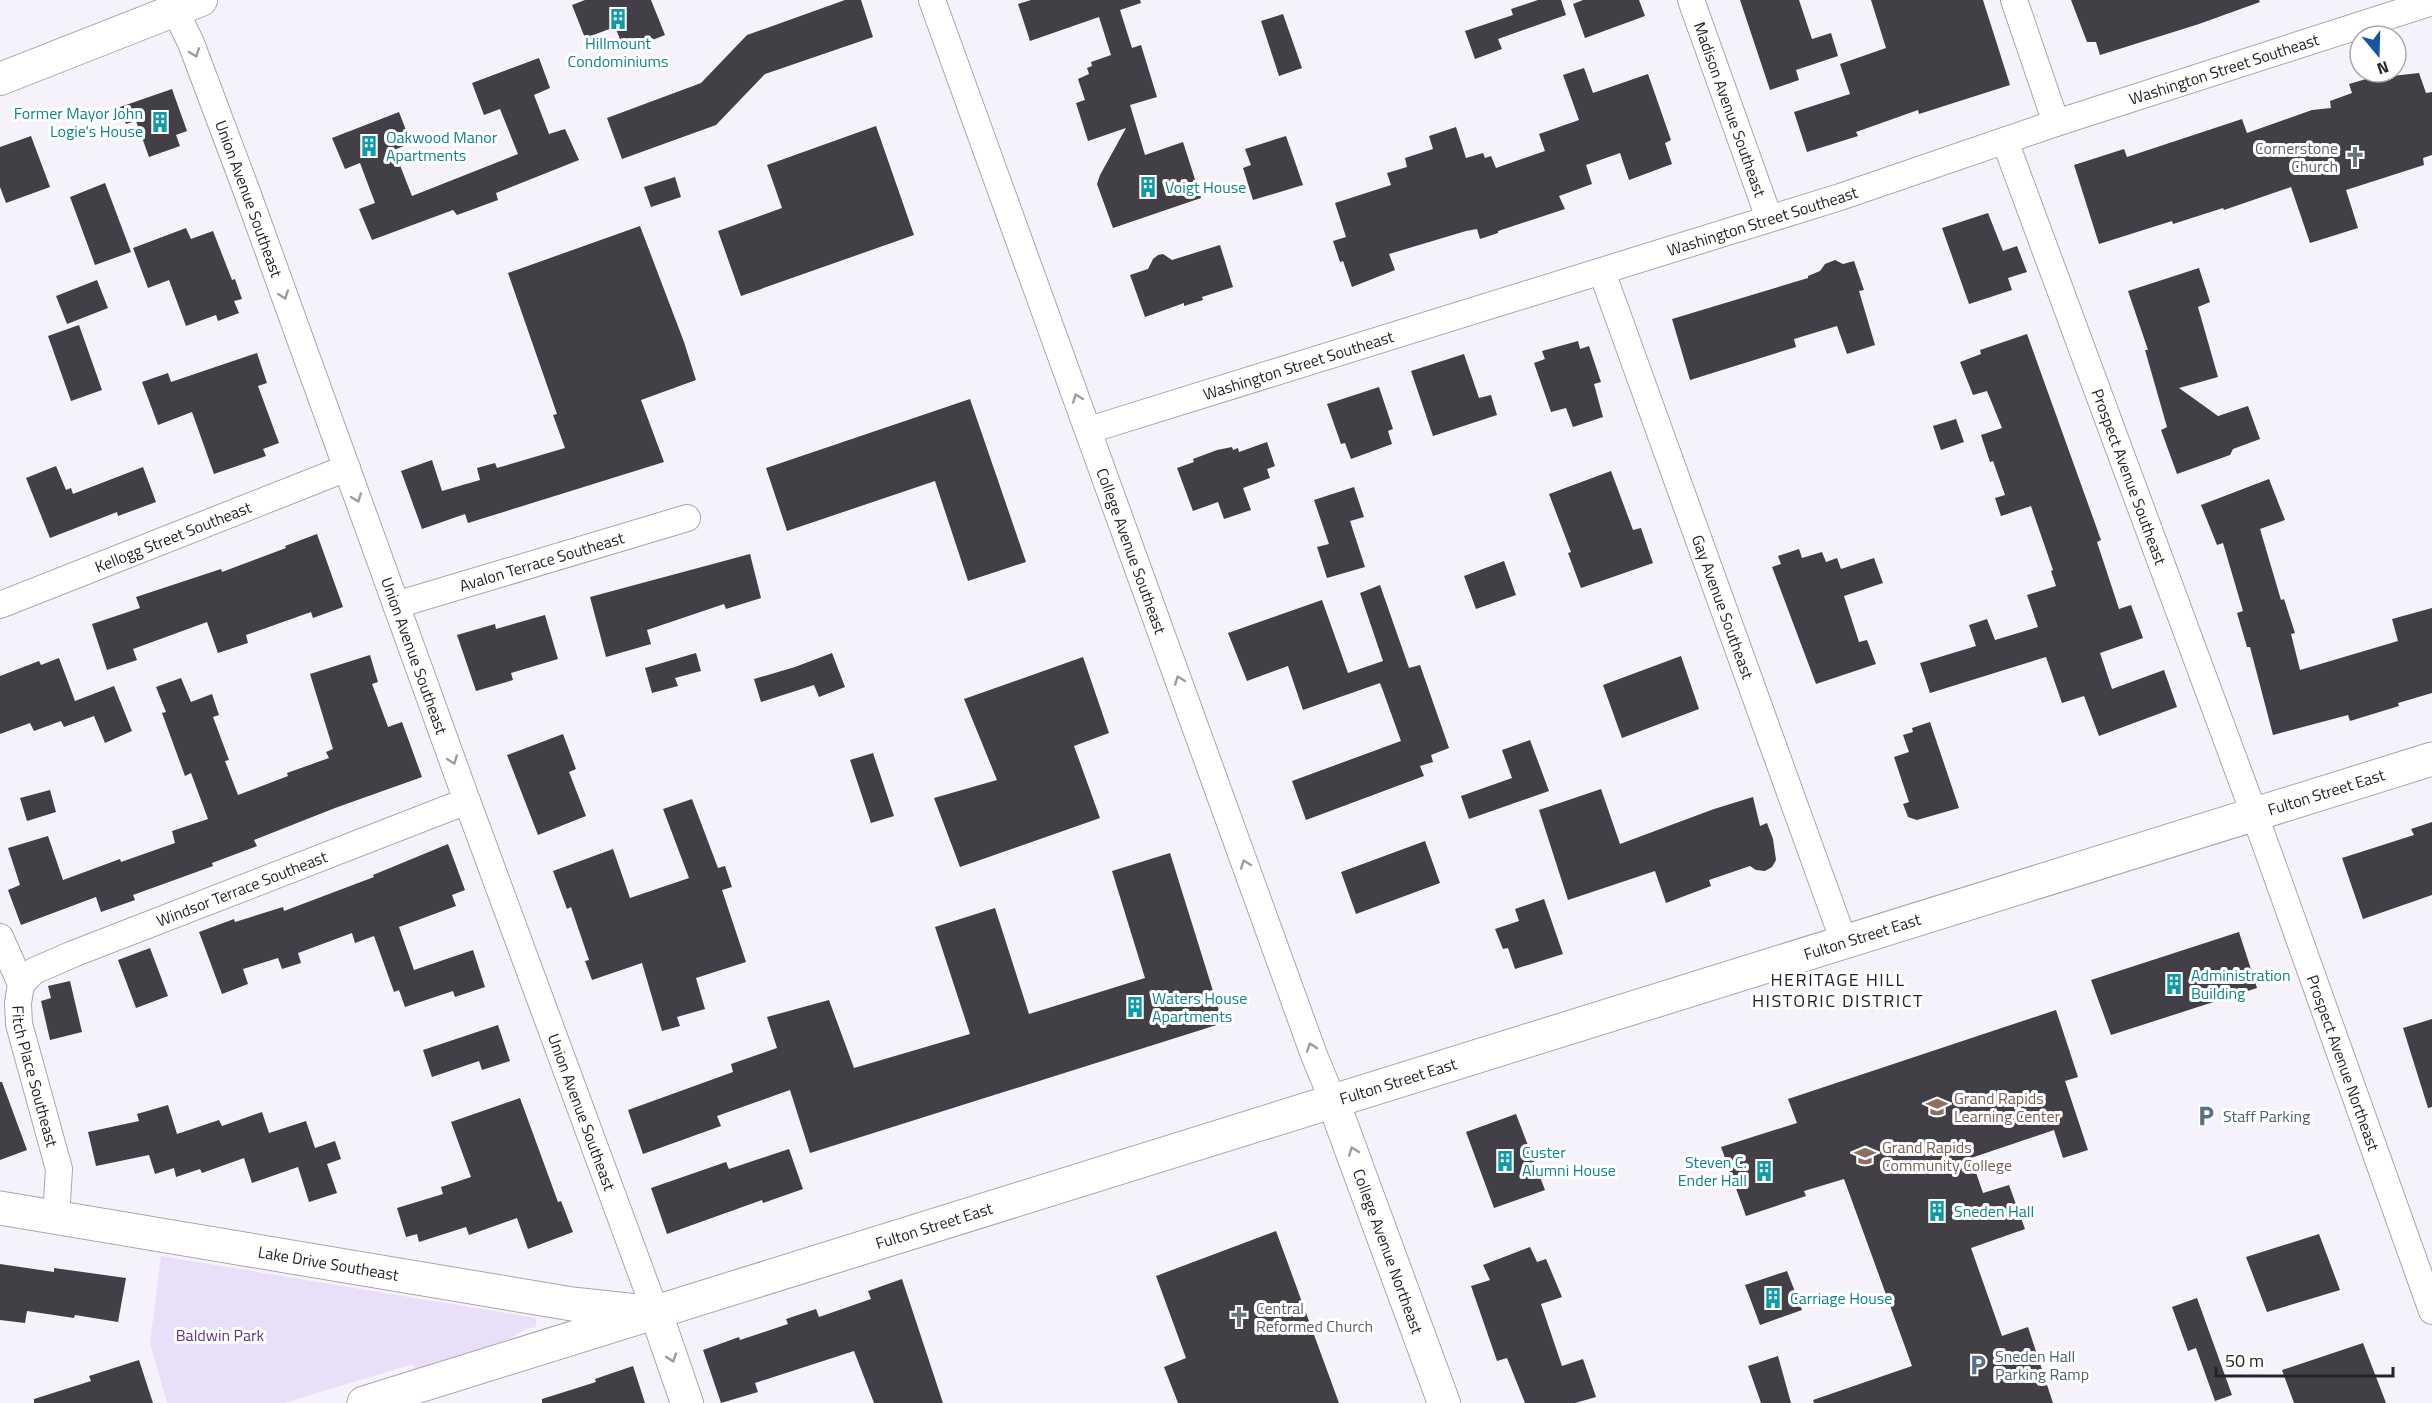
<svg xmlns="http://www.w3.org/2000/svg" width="2432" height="1403" font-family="'Titillium Web',sans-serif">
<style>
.green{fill:#eadff8}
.building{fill:#423f46}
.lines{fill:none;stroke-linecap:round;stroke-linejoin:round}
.minor-casing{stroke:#a9a5ad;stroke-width:28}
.tertiary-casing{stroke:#a9a5ad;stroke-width:34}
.secondary-casing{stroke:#a9a5ad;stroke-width:35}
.primary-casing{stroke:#a9a5ad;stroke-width:35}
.minor{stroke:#fff;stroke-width:26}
.tertiary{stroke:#fff;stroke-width:32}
.secondary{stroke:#fff;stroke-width:33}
.primary{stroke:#fff;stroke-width:33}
.oneway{stroke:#9d9c9e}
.labels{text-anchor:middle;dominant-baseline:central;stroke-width:6;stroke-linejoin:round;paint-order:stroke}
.culture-label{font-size:16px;fill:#0d838f;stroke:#fff;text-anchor:start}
.street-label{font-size:16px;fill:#252327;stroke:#fff}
.worship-label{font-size:16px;fill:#5b616d;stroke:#fff;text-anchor:end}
.education-label{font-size:16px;fill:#785e54;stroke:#fff;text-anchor:start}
.service-label{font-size:16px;fill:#4e5e75;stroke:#fff;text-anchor:start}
.park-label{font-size:16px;fill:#5f3685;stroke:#fff}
.neighbourhood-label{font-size:18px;letter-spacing:1.5px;fill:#252327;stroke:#fff}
</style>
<rect width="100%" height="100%" fill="#f6f2fc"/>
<path class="green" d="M161,1256L536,1318V1327L526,1329L494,1347L416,1371L413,1364L284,1403H167L150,1343Z"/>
<path class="building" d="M585,0H651L665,35L625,51L615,27L585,38L572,5Z
M845,0H861L873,37L765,74L716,125L622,159L607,118L701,83L747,35Z
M1031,0H1140L1141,3L1120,10L1132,48L1141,45L1157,97L1130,105L1145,155L1183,142L1201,198L1113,228L1097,184L1100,175L1126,128L1088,141L1076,103L1085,100L1078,79L1089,74L1087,68L1092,66L1091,62L1111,55L1099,17L1030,41L1018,4Z
M1538,0H1561L1566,15L1498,39L1502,49L1475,59L1465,31L1513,15L1511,9Z
M1583,0H1639L1645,16L1585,38L1573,4Z
M1740,0H1799L1812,39L1831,33L1838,56L1796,70L1799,80L1770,90Z
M1871,0H1983L2010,85L1919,114L1918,110L1856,132L1858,136L1807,152L1794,112L1850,94L1840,64L1886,48Z
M2071,0H2259L2260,2L2199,24L2100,55L2096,42H2087Z
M1283,14L1302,68L1279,76L1261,21Z
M539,58L550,88L534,95L549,134L565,129L579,160L496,193L498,200L457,215L453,210L372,240L359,209L375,203L360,163L345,169L332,138L399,112L411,143L394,150L412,196L518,154L500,109L484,115L472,83Z
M1584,68L1593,93L1648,74L1671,140L1665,143L1672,164L1629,180L1620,153L1586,165L1592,184L1559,196L1565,209L1498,231V233L1480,239L1477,229L1466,231L1389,254L1395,270L1352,287L1343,261L1340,262L1333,241L1346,237L1335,203L1391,185L1387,173L1407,167L1405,158L1433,149L1429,136L1456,127L1466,158L1483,153L1485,158L1491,156L1496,168L1545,151L1539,134L1579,120L1563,75Z
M2390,72L2392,76L2419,73L2426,93L2432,92V155L2423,158L2424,165L2346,190L2358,228L2310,243L2291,187L2224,210L2223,208L2173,224L2172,221L2099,244L2074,165L2124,149L2127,157L2242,119L2247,133L2312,110L2331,108L2330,101L2352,93L2349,84Z
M172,89L187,131L176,135L180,146L149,157L136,121L126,124L120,107Z
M876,126L914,235L741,296L718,231L782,208L767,165Z
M31,136L50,187L6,203L0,187V147Z
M1286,136L1303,185L1253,200L1243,168L1251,165L1245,149Z
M675,177L681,197L651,207L644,187Z
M105,183L131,252L95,265L70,197Z
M1988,213L2003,251L2017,246L2027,272L2008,278L2012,290L1969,304L1942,228Z
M640,226L684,342L696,380L641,400L664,462L468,523L465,514L422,529L401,471L432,460L442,491L480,480L477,468L495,463L497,468L565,448L553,415L557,414L508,273Z
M186,228L191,239L213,231L232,280L235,279L242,299L234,301L239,313L218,321L216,315L186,326L169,280L148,288L133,248Z
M1220,245L1233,287L1202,297L1203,300L1184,306V303L1145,317L1130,275L1148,269L1153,259L1158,255L1163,254L1172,260Z
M1835,260L1843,264L1854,261L1864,290L1859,291L1875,345L1847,354L1837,326L1794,339L1796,347L1690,380L1672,319L1808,278V276L1820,271L1825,264Z
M2199,268L2210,302L2198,307L2218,377L2179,388L2218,416L2248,406L2260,439L2233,449L2230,455L2177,474L2161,430L2167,427L2145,350H2148L2128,291Z
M97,280L108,308L67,324L56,296Z
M79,325L102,390L71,401L48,336Z
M2027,334L2101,540L2097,542L2119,609L2131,605L2143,638L2100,653L2112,689L2164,670L2177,707L2099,736L2084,696L2062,703L2046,657L1930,693L1920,663L1976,646L1969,625L1987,619L1995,640L2038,627L2027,595L2056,586L2051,571L2053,570L2031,506L2001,516L1995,498L2005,495L1993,461L1990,462L1981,435L2002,428L1987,391L1973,395L1960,362L1981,354L1980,350Z
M1578,341L1580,349L1589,346L1601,382L1594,384L1603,417L1573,427L1566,408L1551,412L1534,363L1545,359L1542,351Z
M257,353L267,383L258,386L279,443L263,449L266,456L214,474L192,412L158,425L142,382L168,373L171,382Z
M1464,354L1479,398L1491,395L1497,415L1433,436L1411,371Z
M1379,387L1393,429L1388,431L1392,444L1351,459L1345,443L1341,444L1327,404Z
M970,399L1026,562L968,581L935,481L787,531L766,468Z
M1956,419L1964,442L1941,450L1933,426Z
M1267,442L1275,466L1267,469L1270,478L1243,488L1251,510L1224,519L1218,502L1193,511L1177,468L1194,462L1193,459L1217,450L1232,447L1233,450L1238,448L1239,452Z
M56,466L66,490L71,488L73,494L143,467L156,502L118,516L117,512L50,538L26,478Z
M1611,471L1633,530L1641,528L1653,563L1581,588L1568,553L1571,552L1549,494Z
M2269,479L2285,520L2260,529L2281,600L2284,599L2295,633L2291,634L2300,670L2398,641L2392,619L2432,608V693L2398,703L2399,706L2350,721L2348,715L2273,735L2250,647H2247L2237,613L2243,611L2223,543L2217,545L2201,505Z
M1354,487L1364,517L1350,521L1365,567L1327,578L1317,547L1329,544L1314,500Z
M317,534L343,607L313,618L311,612L246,635L248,643L218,653L207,622L133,649L137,660L107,670L92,624L140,608L136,597L221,569L222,572L286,548L285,546Z
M1799,549L1802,558L1822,552L1826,562L1837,558L1841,569L1874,558L1883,583L1844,596L1859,642L1867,640L1876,664L1816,684L1772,567L1781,564L1778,556Z
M750,554L761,598L726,609L724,604L647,630L651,644L606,657L590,597Z
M1504,561L1516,595L1476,609L1464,576Z
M1380,585L1409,668L1420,665L1449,748L1431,755L1433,762L1420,766L1424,776L1306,820L1292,781L1401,741L1383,691L1380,683L1303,710L1288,666L1247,681L1228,633L1322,600L1348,673L1383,661L1360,593Z
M545,615L558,659L511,673L513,680L476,691L457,635L495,624L496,629Z
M696,653L701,671L675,678L678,686L652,693L645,668Z
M832,653L845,687L819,697L814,685L761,702L754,679L795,667Z
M370,655L378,682L372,684L388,727L402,722L422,777L335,808L254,840L257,846L212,863L213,866L133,895L135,900L101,912L96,897L21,925L8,890L20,885L8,848L48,836L63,880L120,859L121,862L175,843L172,831L208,819L191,773L185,776L162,713L166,712L156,687L181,678L191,702L212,694L219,715L213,717L229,760L225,761L238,795L288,776L287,773L329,758L326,752L333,749L310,674Z
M1681,656L1699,709L1622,738L1603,685Z
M1083,657L1109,733L1074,746L1100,818L960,867L934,798L997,780L964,699Z
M59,658L75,701L114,686L132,731L105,743L94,716L64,727L61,721L34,731L30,723L0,734V676L39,661L41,665Z
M1930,722L1959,808L1917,820L1908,817L1903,804L1909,802L1894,757L1909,752L1903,735L1913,732L1912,728Z
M563,734L576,769L569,772L586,816L538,835L507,755Z
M1530,740L1549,791L1469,819L1461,796L1512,778L1502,750Z
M873,753L894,816L871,823L850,760Z
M1601,789L1620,844L1714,809L1753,797L1760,826L1767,823L1773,839L1776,860L1772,867L1765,871L1756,870L1750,866L1709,880L1711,886L1666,903L1655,871L1568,900L1539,810Z
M50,790L56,812L27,821L20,798Z
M692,799L718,868L725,866L732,887L722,890L746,962L696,978L705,1009L677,1017L680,1026L662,1031L642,963L592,980L585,961L589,960L571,907L567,909L553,871L613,849L630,898L689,878L663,809Z
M2432,822V895L2363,919L2342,858L2414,835L2411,829Z
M1425,841L1440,883L1356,914L1341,872Z
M448,844L465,890L452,895L456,906L399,927L414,970L473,950L485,987L455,997L453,991L405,1007L399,990L394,992L374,936L355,943L352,933L298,953L301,963L282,969L278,958L243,969L248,984L222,994L199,932L234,919L235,922L283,907L284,911L374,877L373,875Z
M1170,853L1223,1023L810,1153L790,1090L717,1116L721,1126L643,1154L628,1110L733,1072L731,1064L777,1048L767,1017L829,1000L854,1068L970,1034L935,927L995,908L1029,1014L1145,978L1112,871Z
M1544,899L1563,954L1515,969L1508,948L1503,949L1495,929L1519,921L1515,909Z
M2239,932L2257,988L2111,1035L2091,980Z
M150,948L168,996L136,1008L118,960Z
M70,981L82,1032L50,1040L41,1001L51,998L48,986Z
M2056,1010L2078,1077L2065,1081L2088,1150L2063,1158L2054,1130L1971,1158L1983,1193L2009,1185L2025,1229L1971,1248L2002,1336L2028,1327L2053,1403H1814L1813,1400L1912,1366L1844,1179L1804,1191L1806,1196L1746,1216L1721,1147L1797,1123L1788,1099Z
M2432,1019V1107L2428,1108L2403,1028Z
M498,1025L510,1061L482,1070L479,1061L432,1077L423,1050Z
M0,1082H2L27,1150L0,1160Z
M520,1098L558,1202L561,1201L573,1232L528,1249L517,1218L469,1235L466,1227L419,1242L417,1234L406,1237L397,1208L443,1194L441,1187L471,1177L451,1122Z
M168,1105L177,1134L219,1120L222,1126L262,1112L269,1133L306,1121L315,1148L335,1141L341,1159L327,1164L337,1193L309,1202L298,1167L252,1183L244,1158L202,1173L200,1169L176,1177L174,1168L155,1174L149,1155L96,1166L88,1132L139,1121L137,1114Z
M1516,1114L1545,1190L1494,1208L1466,1132Z
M789,1149L803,1189L763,1203L762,1200L667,1234L651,1188L726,1162L729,1169Z
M1276,1231L1339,1403H1178L1164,1367L1186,1358L1156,1276Z
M2319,1234L2340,1290L2267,1312L2246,1257Z
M1530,1247L1537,1262L1546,1259L1562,1297L1541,1304L1562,1366L1583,1359L1596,1397L1575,1403H1525L1507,1358L1497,1361L1471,1286L1490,1280L1483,1265Z
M0,1264L54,1272V1268L126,1278L118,1322L75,1315L74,1318L27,1311L25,1323L0,1320Z
M1787,1271L1802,1310L1760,1325L1745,1285Z
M902,1279L943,1403H874L854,1351L755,1383L758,1392L721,1403L703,1350L739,1337L740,1340L788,1324L786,1319L816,1309L819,1317L871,1299L868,1291Z
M2197,1298L2232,1395L2215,1401L2196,1348L2188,1351L2172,1307Z
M2363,1343L2386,1403H2294L2282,1370Z
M1778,1356L1791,1403H1761L1748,1366Z
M139,1360L153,1403H34V1399L91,1381L89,1376Z
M633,1366L645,1403H542V1399L596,1382L595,1379Z"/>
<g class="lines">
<defs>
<g id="minor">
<path id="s1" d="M170,0L191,43L247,192L467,801L656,1313"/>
<path id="s2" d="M932,0L1314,1055L1333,1101"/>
<path id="s3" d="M1691,0L1769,218"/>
<path d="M2014,0L2056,123"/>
<path id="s4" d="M2005,141L2266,846L2432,1311"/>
<path id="s5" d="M1602,272L1844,942"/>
<path id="s6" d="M1089,430L1840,197L2056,123L2432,2"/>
<path id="s7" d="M0,605L347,468"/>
<path id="s8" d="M396,605L687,518"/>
<path id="s9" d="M0,937L21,984L18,1003L19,1024L59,1169L56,1217"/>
<path id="s10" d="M21,984L34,971L73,954L467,801"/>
</g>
<g id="tertiary">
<path d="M0,79L201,0"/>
<path id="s11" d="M1333,1101L1444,1403"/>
<path d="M656,1313L687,1403"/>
</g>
<g id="secondary">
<path id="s12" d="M0,1208L572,1304L656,1313"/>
</g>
<g id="primary">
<path id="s13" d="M364,1403L2432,759"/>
</g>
</defs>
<use href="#minor" class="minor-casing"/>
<use href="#tertiary" class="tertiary-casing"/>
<use href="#secondary" class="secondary-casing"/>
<use href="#primary" class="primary-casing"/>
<use href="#minor" class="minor"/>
<use href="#tertiary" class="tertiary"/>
<use href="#secondary" class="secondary"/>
<use href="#primary" class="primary"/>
</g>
<defs><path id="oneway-chevron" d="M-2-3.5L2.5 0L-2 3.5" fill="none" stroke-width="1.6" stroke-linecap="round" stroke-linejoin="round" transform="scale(1.5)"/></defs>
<g class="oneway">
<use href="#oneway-chevron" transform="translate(195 53) rotate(69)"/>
<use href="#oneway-chevron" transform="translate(284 295) rotate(70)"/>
<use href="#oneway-chevron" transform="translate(1077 398) rotate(-110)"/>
<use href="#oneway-chevron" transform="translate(357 498) rotate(70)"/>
<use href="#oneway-chevron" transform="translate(1179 680) rotate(-110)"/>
<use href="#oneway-chevron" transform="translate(453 760) rotate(70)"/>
<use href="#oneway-chevron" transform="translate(1245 864) rotate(-110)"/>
<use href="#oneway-chevron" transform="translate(1311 1047) rotate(-109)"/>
<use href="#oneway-chevron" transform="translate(1353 1151) rotate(-110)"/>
<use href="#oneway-chevron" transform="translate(672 1358) rotate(72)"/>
</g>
<defs>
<symbol id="building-bare" viewBox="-9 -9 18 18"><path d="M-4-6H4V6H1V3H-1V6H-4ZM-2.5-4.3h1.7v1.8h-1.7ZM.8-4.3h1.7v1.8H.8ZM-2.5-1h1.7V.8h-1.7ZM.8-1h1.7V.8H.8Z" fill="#0f9aa8" stroke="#fff" stroke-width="2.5" paint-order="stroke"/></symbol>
<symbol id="church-bare" viewBox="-9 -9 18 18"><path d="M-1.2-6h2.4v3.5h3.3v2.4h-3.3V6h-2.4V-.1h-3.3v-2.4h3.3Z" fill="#6b7280" stroke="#fff" stroke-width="2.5" paint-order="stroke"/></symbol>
<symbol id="school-bare" viewBox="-9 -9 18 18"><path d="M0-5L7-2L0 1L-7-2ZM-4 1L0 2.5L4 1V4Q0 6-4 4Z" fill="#8d6e63" stroke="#fff" stroke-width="2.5" paint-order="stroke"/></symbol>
<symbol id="parking-bare" viewBox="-9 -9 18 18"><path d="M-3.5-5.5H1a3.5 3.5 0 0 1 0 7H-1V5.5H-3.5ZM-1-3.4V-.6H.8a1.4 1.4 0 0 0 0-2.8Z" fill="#5c6f8a" stroke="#fff" stroke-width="2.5" paint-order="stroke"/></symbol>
<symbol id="university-bare" viewBox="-9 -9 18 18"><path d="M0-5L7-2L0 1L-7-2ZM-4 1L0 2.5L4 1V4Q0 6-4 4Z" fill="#8d6e63" stroke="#fff" stroke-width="2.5" paint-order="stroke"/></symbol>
</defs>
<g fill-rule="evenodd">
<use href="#building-bare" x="603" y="4" width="30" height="30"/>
<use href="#building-bare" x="145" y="107" width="30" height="30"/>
<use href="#building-bare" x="354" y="131" width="30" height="30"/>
<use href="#church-bare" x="2340" y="142" width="30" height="30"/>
<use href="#building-bare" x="1133" y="172" width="30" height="30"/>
<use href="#building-bare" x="2159" y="969" width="30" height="30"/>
<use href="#building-bare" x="1120" y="992" width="30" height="30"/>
<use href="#school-bare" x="1922" y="1092" width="30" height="30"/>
<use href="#parking-bare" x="2191" y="1101" width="30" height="30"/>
<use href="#university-bare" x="1850" y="1141" width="30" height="30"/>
<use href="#building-bare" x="1490" y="1146" width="30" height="30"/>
<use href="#building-bare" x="1749" y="1156" width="30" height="30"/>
<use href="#building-bare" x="1922" y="1196" width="30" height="30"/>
<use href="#building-bare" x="1758" y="1283" width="30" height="30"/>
<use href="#church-bare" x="1224" y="1302" width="30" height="30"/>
<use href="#parking-bare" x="1963" y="1350" width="30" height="30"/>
</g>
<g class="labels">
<g class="culture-label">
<text x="618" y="43" text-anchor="middle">Hillmount<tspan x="618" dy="18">Condominiums</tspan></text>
<text x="143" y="113" text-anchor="end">Former Mayor John<tspan x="143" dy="18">Logie's House</tspan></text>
<text x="386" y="137">Oakwood Manor<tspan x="386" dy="18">Apartments</tspan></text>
<text x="1165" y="187">Voigt House</text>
<text x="2191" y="975">Administration<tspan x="2191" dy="18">Building</tspan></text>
<text x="1152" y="998">Waters House<tspan x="1152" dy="18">Apartments</tspan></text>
<text x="1522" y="1152">Custer<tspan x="1522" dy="18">Alumni House</tspan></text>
<text x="1747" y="1162" text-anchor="end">Steven C.<tspan x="1747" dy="18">Ender Hall</tspan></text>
<text x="1954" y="1211">Sneden Hall</text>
<text x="1790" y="1298">Carriage House</text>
</g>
<g class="street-label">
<text stroke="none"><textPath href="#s6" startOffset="1191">Washington Street Southeast</textPath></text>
<text stroke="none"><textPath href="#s3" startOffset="116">Madison Avenue Southeast</textPath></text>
<text stroke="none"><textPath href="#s1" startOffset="214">Union Avenue Southeast</textPath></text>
<text stroke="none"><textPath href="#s6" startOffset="705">Washington Street Southeast</textPath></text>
<text stroke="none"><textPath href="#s6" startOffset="219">Washington Street Southeast</textPath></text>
<text stroke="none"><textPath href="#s4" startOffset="358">Prospect Avenue Southeast</textPath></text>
<text stroke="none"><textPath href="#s7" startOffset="186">Kellogg Street Southeast</textPath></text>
<text stroke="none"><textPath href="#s2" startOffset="586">College Avenue Southeast</textPath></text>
<text stroke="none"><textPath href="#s8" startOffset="152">Avalon Terrace Southeast</textPath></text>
<text stroke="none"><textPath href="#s5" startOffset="356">Gay Avenue Southeast</textPath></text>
<text stroke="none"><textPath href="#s1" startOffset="700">Union Avenue Southeast</textPath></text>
<text stroke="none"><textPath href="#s13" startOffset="2055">Fulton Street East</textPath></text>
<text stroke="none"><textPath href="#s10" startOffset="242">Windsor Terrace Southeast</textPath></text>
<text stroke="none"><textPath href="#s13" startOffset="1569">Fulton Street East</textPath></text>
<text stroke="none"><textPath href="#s4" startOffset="982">Prospect Avenue Northeast</textPath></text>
<text stroke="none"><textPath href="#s9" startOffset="146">Fitch Place Southeast</textPath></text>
<text stroke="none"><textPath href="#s13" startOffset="1083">Fulton Street East</textPath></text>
<text stroke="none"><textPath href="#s1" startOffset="1186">Union Avenue Southeast</textPath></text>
<text stroke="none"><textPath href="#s13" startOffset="597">Fulton Street East</textPath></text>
<text stroke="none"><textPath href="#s11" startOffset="160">College Avenue Northeast</textPath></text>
<text stroke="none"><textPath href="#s12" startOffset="333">Lake Drive Southeast</textPath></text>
</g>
<g class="worship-label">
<text x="2338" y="148">Cornerstone<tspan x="2338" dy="18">Church</tspan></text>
<text x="1256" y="1308" text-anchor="start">Central<tspan x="1256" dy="18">Reformed Church</tspan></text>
</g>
<g class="education-label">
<text x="1954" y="1098">Grand Rapids<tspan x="1954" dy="18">Learning Center</tspan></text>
<text x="1882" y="1147">Grand Rapids<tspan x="1882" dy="18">Community College</tspan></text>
</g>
<g class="service-label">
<text x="2223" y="1116">Staff Parking</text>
<text x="1995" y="1356">Sneden Hall<tspan x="1995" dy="18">Parking Ramp</tspan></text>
</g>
<g class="park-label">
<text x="220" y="1335">Baldwin Park</text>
</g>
<g class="neighbourhood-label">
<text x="1838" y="979">HERITAGE HILL<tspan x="1838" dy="21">HISTORIC DISTRICT</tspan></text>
</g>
</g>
<g transform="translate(2378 54) rotate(161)"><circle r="28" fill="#ffffff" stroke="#a8a7a9" stroke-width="1.5"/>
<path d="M0-4.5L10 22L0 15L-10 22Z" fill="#1854a5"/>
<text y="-9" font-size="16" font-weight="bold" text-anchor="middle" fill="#252327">N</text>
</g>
<path d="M2216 1367v9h177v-9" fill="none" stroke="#252327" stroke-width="3"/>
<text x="2225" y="1367" font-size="18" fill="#252327" stroke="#ffffff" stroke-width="4.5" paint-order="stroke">50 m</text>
</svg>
